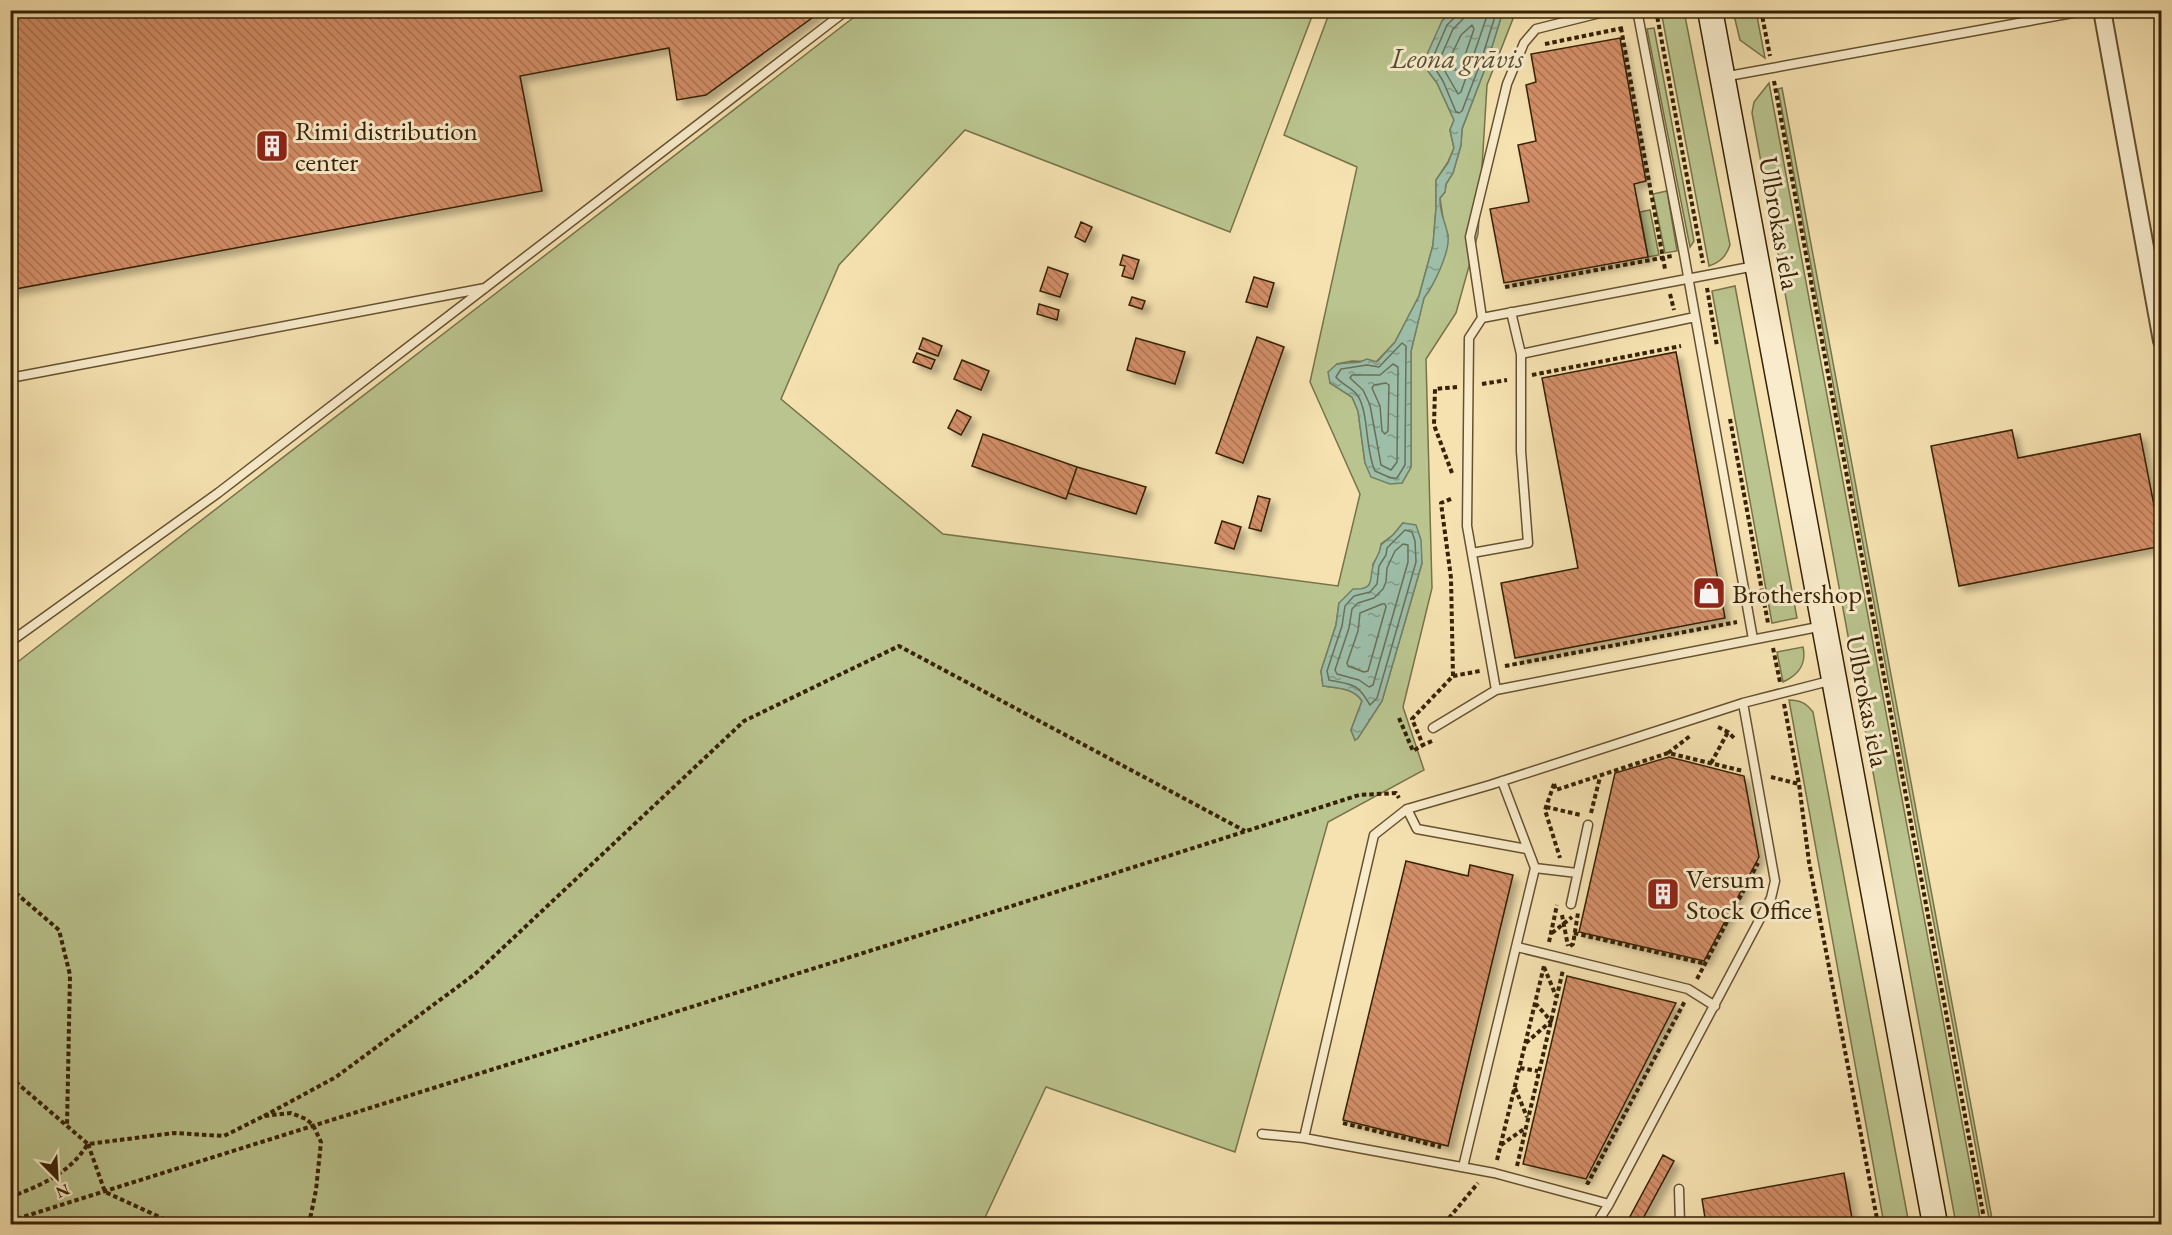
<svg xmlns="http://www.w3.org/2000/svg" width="2172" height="1235" font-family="'EB Garamond',serif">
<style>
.green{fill:#bac48e;stroke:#787249;stroke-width:1.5;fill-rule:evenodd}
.water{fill:url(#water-ripples);stroke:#747f67;stroke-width:1.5}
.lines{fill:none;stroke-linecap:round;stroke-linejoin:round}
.shore{stroke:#6a7056;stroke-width:1.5}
.building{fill:url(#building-back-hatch);stroke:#362104;stroke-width:1.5;filter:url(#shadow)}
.lane-casing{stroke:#66512f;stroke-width:11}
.street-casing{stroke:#66512f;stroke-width:20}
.secondary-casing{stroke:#362104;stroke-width:27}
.path{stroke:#362104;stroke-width:4;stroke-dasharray:4.5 3;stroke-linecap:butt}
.lane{stroke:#f9eccc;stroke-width:8}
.street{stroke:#f9eccc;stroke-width:16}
.secondary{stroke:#f9eccc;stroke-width:24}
.labels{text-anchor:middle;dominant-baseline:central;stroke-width:6;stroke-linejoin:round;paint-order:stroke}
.poi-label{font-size:27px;fill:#362104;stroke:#f9eccc;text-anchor:start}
.street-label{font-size:27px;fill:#362104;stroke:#f9eccc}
.water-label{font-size:28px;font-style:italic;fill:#555036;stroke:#f9eccc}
</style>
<defs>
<pattern id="water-ripples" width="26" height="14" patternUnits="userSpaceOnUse" patternTransform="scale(1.5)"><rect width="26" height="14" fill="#9dbea9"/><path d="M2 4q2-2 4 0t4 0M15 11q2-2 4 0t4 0" fill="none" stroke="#819a87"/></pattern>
<pattern id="building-back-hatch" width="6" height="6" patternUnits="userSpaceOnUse" patternTransform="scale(1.5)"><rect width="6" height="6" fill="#d38e68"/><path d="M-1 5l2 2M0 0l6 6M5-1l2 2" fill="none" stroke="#ac7453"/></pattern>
<filter id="shadow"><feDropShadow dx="5.5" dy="5.5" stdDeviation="3" flood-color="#0004"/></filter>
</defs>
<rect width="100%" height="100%" fill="#f6e2b1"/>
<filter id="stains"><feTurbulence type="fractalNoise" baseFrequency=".00333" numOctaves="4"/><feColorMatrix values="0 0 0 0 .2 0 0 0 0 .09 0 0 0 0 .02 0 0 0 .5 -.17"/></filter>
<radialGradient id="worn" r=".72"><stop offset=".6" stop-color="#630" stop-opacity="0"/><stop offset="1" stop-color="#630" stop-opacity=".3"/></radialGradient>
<path class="green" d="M862,11H1314L1230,232L965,130L839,265L781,399L943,534L1338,586L1360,494L1310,382L1357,167L1284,135L1330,11H1453L1442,21L1428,71L1437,83L1454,120L1450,130L1454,148L1448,162L1436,180V208L1433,245L1419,296L1395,342L1376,362L1352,361L1337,364L1332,370L1330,383L1352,397L1358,411L1365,463L1402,483L1411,467V351L1424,297L1429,291L1448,235L1444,225L1440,198L1445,192L1446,184L1453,173L1461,145L1462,129L1486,66L1503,11H1516L1487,85L1478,234L1456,313L1426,359L1432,588L1403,707L1424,770L1328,822L1235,1152L1046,1087L982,1224H11V667ZM1403,523L1422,563L1382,701L1358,738L1355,740L1351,730L1362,701C1353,688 1338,688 1323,686L1321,671L1336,625L1339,603L1367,587L1373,580V564L1380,553L1381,544L1393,535Z
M1661,11H1684L1730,245C1726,257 1720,262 1709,266Z
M1733,11H1756L1765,58L1740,40Z
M1654,28L1694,241L1690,247L1647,29Z
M1769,83L1981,1224H1956L1752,113L1754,102Z
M1782,88L1993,1224H1990L1778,89Z
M1667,191L1677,251L1665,253L1653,194Z
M1650,210L1659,255L1648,257L1640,212Z
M1735,286L1797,618L1772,623L1712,291Z
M1803,647C1807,665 1798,675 1783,682L1777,652Z
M1789,700C1800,700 1806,703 1813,712L1909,1224H1884Z"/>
<path class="water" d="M1453,11H1503L1486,66L1462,129L1461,145L1453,173L1446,184L1445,192L1440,198C1439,212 1446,223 1448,236C1450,252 1434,285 1424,298L1411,351V467L1402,483L1390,484L1371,477L1365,463L1358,411L1352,397L1330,383L1328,372L1337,364L1360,362L1367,359L1377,362L1395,342L1419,296L1433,245L1436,208V180L1448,163L1454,148L1450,130L1454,120L1437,83L1428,71L1424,61L1442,21Z
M1403,523L1416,525L1421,540L1422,563L1382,701L1358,738L1355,740L1351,730L1362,701C1354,688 1338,688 1323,686L1321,671L1336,625L1339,603L1353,589C1377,590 1368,578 1374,563C1377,556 1380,553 1381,545L1393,535Z"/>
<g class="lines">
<path class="shore" d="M1457,10L1456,16L1447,25L1431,62L1443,81L1456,112L1459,113L1462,111L1480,64L1497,10
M1464,10L1463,19L1453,29L1439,61L1458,94L1461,92L1489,10
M1472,25L1474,29L1460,70L1457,71L1449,60L1461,35Z
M1402,343L1406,346L1405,465L1397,478H1391L1375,471C1365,449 1369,414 1358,396C1353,388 1341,384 1336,377L1341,369L1367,365L1379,367Z
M1393,364L1398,367L1397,462L1391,470L1381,465L1370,405L1363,390L1350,378L1352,375H1380Z
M1386,383L1389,385L1388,431L1385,434L1382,431L1380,406L1372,388L1374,385Z
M1405,530L1412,532L1415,541L1416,562L1377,698L1370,705C1357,683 1354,685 1329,680L1327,671L1342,626L1345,606L1354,596L1370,592L1377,584L1379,566L1386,555L1387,548Z
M1403,544L1408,545V562L1373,685L1369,687L1359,680L1337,674L1335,670L1349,628L1352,609L1358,603L1374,598L1383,589L1386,582L1387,568L1395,551Z
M1382,604H1385L1386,607L1368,671L1364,672L1348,666L1347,663L1358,631L1360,613Z"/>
</g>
<path class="building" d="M10,10H823L706,95L677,100L669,48L520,76L542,191L10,290Z
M1620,38L1646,181L1634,184L1648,257L1504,283L1490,209L1529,202L1518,145L1536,141L1526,85L1536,82L1531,54Z
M1081,222L1092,227L1085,242L1075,237Z
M1123,255L1139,260L1133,279L1122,276L1125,266L1120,265Z
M1048,267L1068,274L1060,297L1040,291Z
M1254,277L1274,283L1267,307L1246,302Z
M1132,297L1145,301L1142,309L1129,305Z
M1039,304L1059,310L1057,320L1037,314Z
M1257,337L1284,347L1243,463L1216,453Z
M923,338L942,346L938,356L919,349Z
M1136,338L1185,352L1175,384L1127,370Z
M1676,352L1725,618L1515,658L1501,583L1578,568L1542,378Z
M917,353L935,360L931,369L913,362Z
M962,360L989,371L981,390L954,379Z
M957,410L971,417L961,435L948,428Z
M2012,430L2018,458L2140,434L2162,546L1959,586L1931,446Z
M983,434L1077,467L1066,499L972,466Z
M1077,467L1146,487L1136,514L1068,493Z
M1258,496L1270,499L1261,531L1249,528Z
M1222,521L1241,527L1234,549L1215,543Z
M1669,757L1744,776L1759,857L1704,961L1579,932L1615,773Z
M1406,861L1468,876L1470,865L1513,875L1448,1146L1343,1120Z
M1567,976L1676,1003L1586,1179L1523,1164Z
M1663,1155L1674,1161L1640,1224H1626Z
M1844,1173L1853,1224H1706L1702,1199Z"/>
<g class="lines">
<defs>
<path id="lane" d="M1612,10L1536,29L1524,43L1507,84L1470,237L1482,318L1755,266
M1637,10L1684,254L1753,639
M1723,77L2089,10
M1511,312L1521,354
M1482,318L1469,338L1467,526L1496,690L1823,626
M10,378L485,288
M1472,553L1528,543L1521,451V354L1695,317
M10,642L218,493L847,10
M1743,703L1775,881L1771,898L1609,1204L1494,1173L1304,1138L1374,835L1407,809L1490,785L1743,703L1833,680
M1433,728L1496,690
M1407,809L1417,829L1527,849
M1535,868L1577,873
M1571,904L1588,825
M1517,947L1688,989L1715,1006
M1262,1134L1304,1138
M1463,1167L1535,868L1502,781
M1679,1189L1680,1224
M1600,1218L1609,1204"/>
<path id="street" d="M2102,10L2162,341"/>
<path id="secondary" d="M1710,10L1935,1224"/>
</defs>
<use href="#lane" class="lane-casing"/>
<use href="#street" class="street-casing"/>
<use href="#secondary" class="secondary-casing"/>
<path class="path" d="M1656,10L1703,263
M1761,10L1770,56
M1621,28L1665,269
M1545,44L1623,28
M1774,81L1985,1224
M1505,287L1672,256
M1707,288L1717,346
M1670,294L1674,310
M1532,375L1681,346
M1482,384L1507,380
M1730,419L1768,623
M1452,473L1434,425L1435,389L1457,387
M1773,648L1780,682
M1505,666L1737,622
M1453,676L1480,671
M1784,704L1799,784L1809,862L1878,1224
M1399,718L1413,751L1423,745
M1718,727L1728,732L1736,740
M1432,741L1423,745L1412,719L1453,676L1451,578L1441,503L1453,498
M1668,753L1690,736
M1711,763L1728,732
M1771,777L1799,784
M1554,784L1545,810L1560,858
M1554,784L1556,790L1668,753L1743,771
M1546,807L1581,815
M1591,813L1600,777
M10,888L59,930L70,975L67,1126
M1562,915L1568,946
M1552,933L1572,917
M1574,933L1706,964
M1549,942L1557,905
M1570,946L1573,944L1578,913
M1544,967L1556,996
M1697,979L1758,863
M1526,1043L1551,1021L1536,1004
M1520,1068L1538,1071
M10,1077L88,1144L174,1133L224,1136L264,1116L291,1113L306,1119L313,1125L321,1142L316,1190L309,1224
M1515,1088L1527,1117
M264,1116L336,1077L475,974L744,721L899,646L1245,831
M1343,1123L1441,1147
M88,1144L105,1192L175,1224
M1501,1145L1524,1129
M1497,1160L1544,966
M1517,1166L1563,970
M1586,1182L1588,1183L1685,1001
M10,1197C40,1186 70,1173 87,1145
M10,1221L968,920L1359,795L1396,793L1399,798
M1444,1224L1478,1183"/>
<use href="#lane" class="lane"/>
<use href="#street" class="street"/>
<use href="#secondary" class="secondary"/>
</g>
<defs>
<symbol id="building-square" viewBox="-11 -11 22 22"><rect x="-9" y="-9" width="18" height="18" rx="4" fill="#8f2418" stroke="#f9eccc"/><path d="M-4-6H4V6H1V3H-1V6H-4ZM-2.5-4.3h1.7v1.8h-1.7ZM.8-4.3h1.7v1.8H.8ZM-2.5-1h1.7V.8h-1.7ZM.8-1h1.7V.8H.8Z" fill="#fff"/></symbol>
<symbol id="shop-square" viewBox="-11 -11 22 22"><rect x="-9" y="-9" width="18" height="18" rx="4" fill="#8f2418" stroke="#f9eccc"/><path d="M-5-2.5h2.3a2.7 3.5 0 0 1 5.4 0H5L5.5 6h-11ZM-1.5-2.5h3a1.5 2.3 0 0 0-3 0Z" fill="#fff"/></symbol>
</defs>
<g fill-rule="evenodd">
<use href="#building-square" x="253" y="127" width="38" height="38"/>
<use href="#shop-square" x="1690" y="574" width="38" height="38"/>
<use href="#building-square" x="1644" y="875" width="38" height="38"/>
</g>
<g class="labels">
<g class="poi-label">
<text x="295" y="130">Rimi distribution<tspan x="295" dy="31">center</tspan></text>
<text x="1732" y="593">Brothershop</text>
<text x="1686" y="878">Versum<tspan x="1686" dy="31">Stock Office</tspan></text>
</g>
<g class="street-label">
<text transform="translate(1780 223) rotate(80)">Ulbrokas iela</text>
<text transform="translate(1868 701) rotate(79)">Ulbrokas iela</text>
</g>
<g class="water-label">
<text x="1457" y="58">Leona grāvis</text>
</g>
</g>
<rect width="2172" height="1235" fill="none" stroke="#f6e2b1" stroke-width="36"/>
<rect x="12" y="12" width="2148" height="1211" fill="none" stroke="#362104" stroke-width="3"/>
<rect x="18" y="18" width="2136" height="1199" fill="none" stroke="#362104" stroke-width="1.5"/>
<g transform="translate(57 1178) rotate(156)" stroke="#f9eccc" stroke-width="4.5" paint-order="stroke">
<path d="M0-4.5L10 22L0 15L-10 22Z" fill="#362104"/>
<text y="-9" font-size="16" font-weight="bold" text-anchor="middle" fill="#362104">N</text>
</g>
<rect width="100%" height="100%" filter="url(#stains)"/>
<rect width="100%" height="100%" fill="url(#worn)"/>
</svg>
